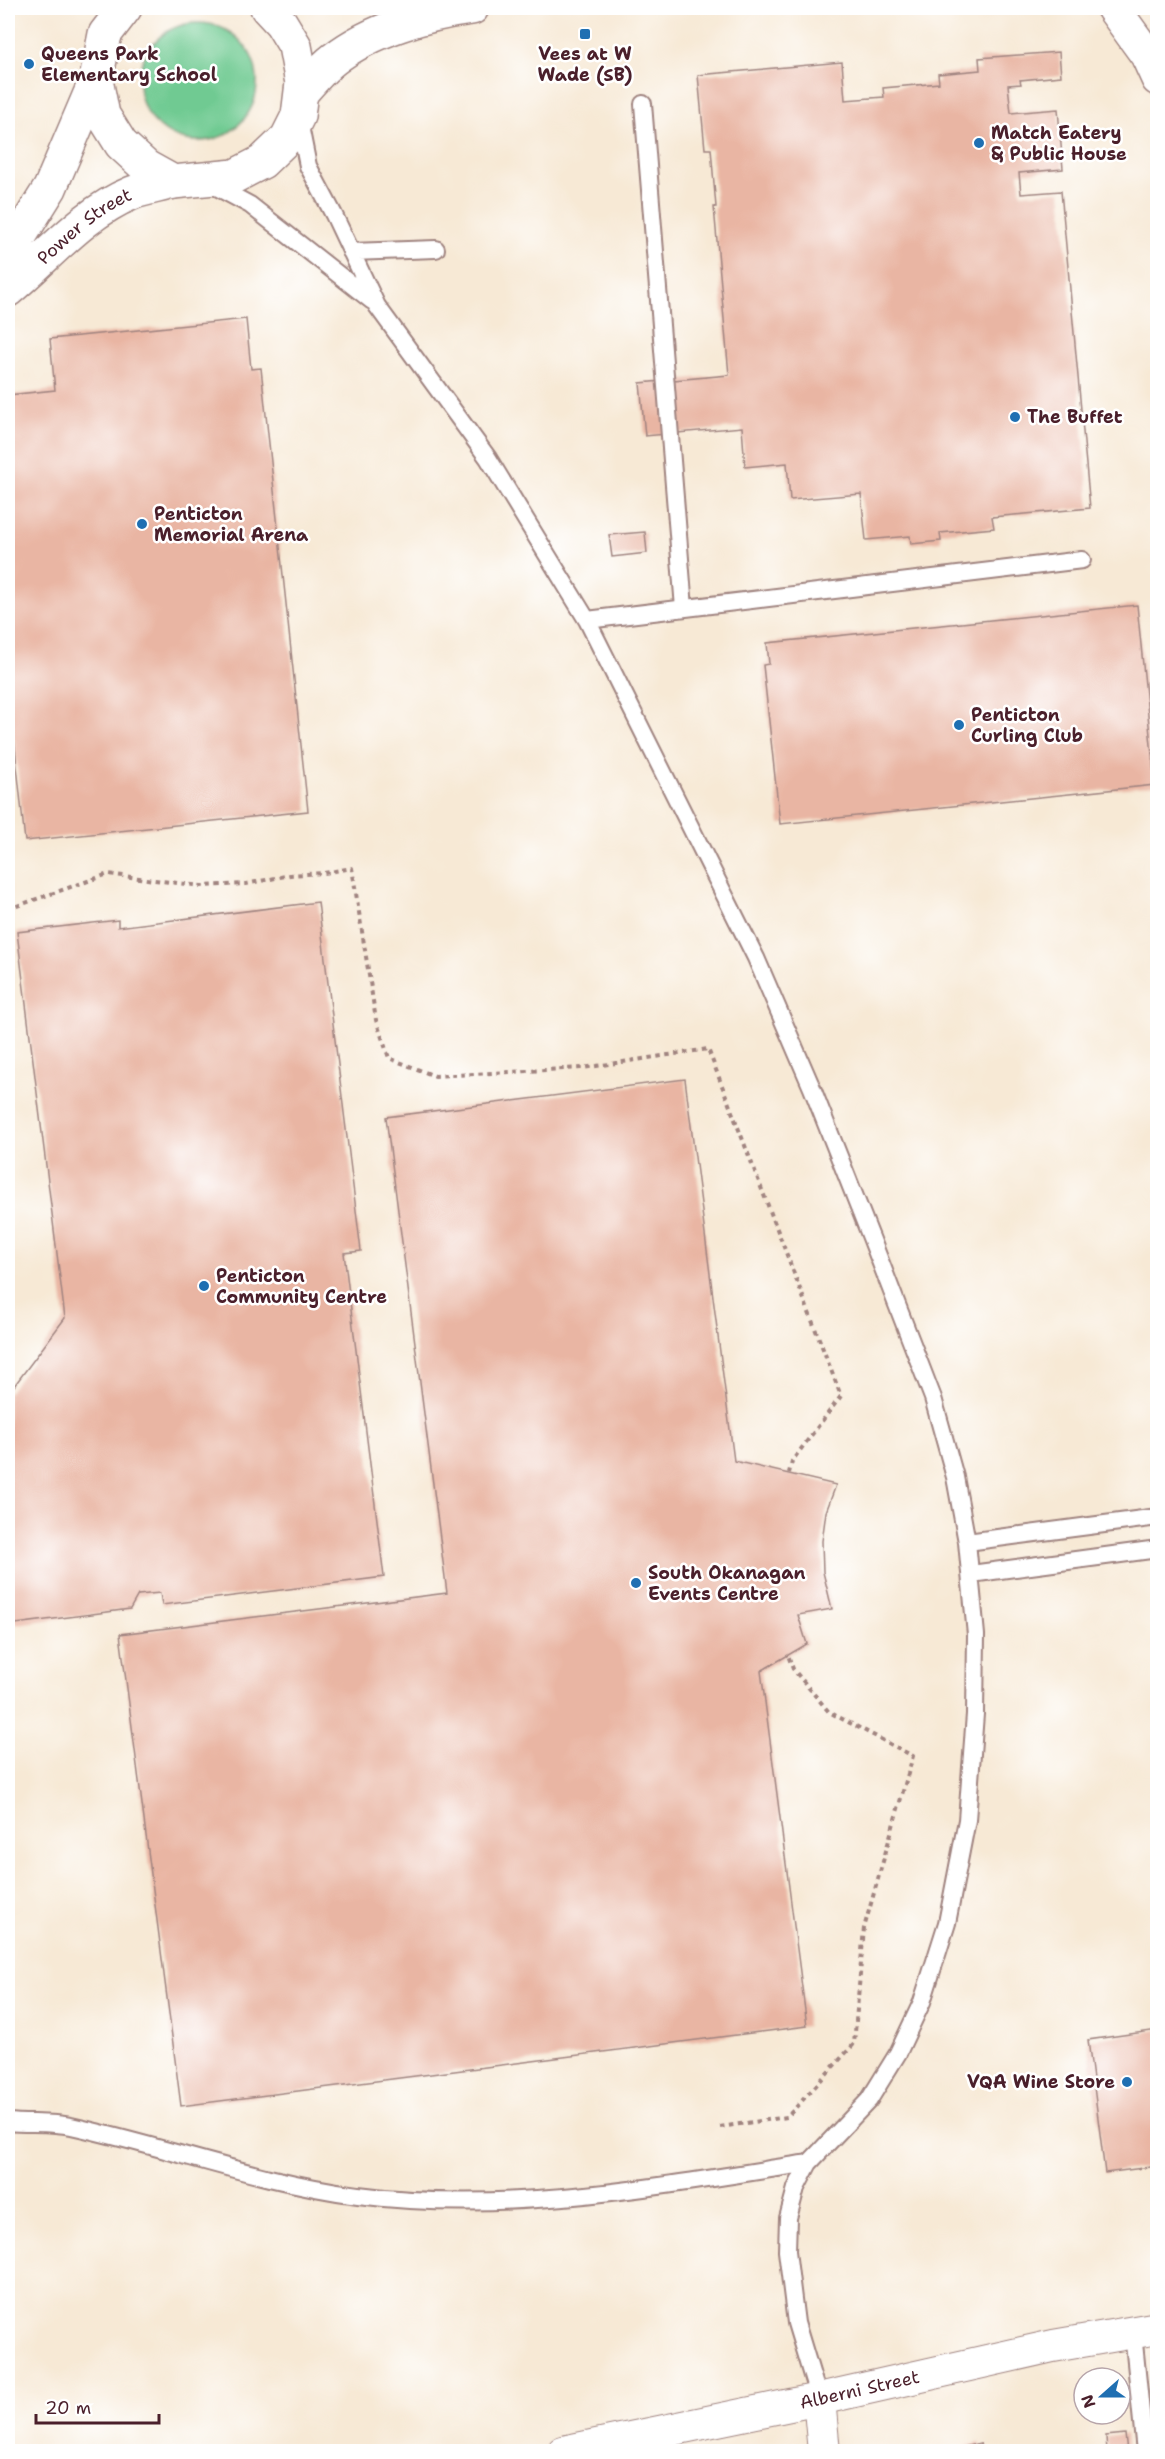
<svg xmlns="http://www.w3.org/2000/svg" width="1165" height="2459" font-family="'Shantell Sans',sans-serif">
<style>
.green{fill:#70ca92;stroke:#5d745e;stroke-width:1.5}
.building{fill:#e9b5a3}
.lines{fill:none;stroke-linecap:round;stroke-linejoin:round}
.lane-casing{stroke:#a08480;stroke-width:20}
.street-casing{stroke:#a08480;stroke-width:34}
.secondary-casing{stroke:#a08480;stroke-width:36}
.highway-casing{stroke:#a08480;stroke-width:36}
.path{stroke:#a08480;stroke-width:4;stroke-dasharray:4.5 4.5;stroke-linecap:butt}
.lane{stroke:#fff;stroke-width:16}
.street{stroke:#fff;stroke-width:32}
.secondary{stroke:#fff;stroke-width:33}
.highway{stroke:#fff;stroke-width:33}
.poi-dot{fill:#1f6fb2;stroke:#fff;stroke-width:2}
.labels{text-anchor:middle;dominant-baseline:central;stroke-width:5;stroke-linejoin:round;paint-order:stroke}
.poi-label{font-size:18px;font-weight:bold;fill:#4a1f2b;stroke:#fff;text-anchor:start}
.street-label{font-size:18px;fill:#4a1f2b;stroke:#fff}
</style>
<rect width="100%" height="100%" fill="#fff"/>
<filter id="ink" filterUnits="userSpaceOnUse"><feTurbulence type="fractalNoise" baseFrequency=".0167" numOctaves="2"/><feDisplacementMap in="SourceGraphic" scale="12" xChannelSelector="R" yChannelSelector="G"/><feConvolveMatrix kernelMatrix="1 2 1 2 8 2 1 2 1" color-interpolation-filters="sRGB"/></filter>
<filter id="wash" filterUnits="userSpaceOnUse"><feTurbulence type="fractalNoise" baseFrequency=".008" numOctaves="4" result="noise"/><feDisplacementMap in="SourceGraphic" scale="24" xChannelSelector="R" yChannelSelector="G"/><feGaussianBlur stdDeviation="1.35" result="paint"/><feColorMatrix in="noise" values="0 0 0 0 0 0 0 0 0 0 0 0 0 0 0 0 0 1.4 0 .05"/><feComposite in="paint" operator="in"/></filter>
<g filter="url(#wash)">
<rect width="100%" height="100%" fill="#f7e9d5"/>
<path class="green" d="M139 82a59 59 0 1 1 118 0a59 59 0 1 1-118 0Z"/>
<g id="blocks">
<path class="building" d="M1059,52L1061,76L1020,80L1021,84L1008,85L1011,113L1058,109L1063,169L1019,173L1021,194L1061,191L1090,508L992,517L994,528L940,533L941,541L911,544L910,536L866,540L861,494L790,500L787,463L745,467L742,427L645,436L640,383L729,375L714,207H716L711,149H705L698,75L842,62L845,100L884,97L883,88L939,83L938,74L980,70L979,58Z
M246,319L251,369L261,368L308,811L25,841L14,738H8V671H9L8,652V395L55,390L50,339Z
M645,532L647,553L612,557L609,535Z
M1137,605L1155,785L780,824L763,665L769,664L767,643Z
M318,902L361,1251L344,1253L384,1577L162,1605L160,1593L138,1595L130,1609L8,1625V1394L65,1318L17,932L118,920V927Z
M685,1079L734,1461L836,1485L826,1512L822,1541L823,1572L832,1609L798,1615L807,1644L761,1671L807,2026L181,2106L120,1634L447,1593L386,1117Z
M1158,2030V2166L1105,2173L1088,2040Z
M1125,2434L1127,2452H1107L1106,2436Z
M980,2443L982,2452H965L964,2447Z"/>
</g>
</g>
<g filter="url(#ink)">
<use href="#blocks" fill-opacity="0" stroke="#a08480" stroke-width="1.5"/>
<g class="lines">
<defs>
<path id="lane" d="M643,104L684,608
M299,121L308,166L334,215L377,306L488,458L587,620L756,958L812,1088L872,1240L933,1398L955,1477L967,1542L976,1635L975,1714L967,1820L947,1923L922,2002L898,2053L869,2100L809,2163L796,2188L788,2218L787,2251L796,2323L819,2399
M209,183L250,205L372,301
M351,252L436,249
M587,620L1082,560
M967,1542L1158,1517
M971,1574L1158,1549
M8,2122C28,2124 51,2122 71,2126C167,2147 260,2182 358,2195C509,2215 660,2186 809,2163
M1133,2333L1145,2452"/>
<g id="street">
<path d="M819,2399L824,2452"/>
<path id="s1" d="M563,2452L819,2399L1053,2346L1158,2328"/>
</g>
<g id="secondary">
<path d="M125,8L105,34L96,80L103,115L121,144L146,167L173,182L235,176L262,162L287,138L298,116L302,83L295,46L281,23L267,8"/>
<path d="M302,92C312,81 322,68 334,59C371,30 426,14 472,8"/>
<path d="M8,255L50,188L96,80"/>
<path id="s2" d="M8,290C48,257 83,213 132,193C145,188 160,186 173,182"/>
</g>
<path id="highway" d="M1113,8L1147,55L1158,79"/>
</defs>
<use href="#lane" class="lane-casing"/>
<use href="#street" class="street-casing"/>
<use href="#secondary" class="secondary-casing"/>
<use href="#highway" class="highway-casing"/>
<path class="path" d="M8,909L108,874L201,886L246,884L290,875L324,873L352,868L376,1020L389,1058L435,1076L583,1068L708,1049L841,1396L792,1461L789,1473
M720,2127L787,2117L854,2044L864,1928L913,1756L829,1712L793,1669L788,1655"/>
<use href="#lane" class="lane"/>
<use href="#street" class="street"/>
<use href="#secondary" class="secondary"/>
<use href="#highway" class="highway"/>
</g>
</g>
<g class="poi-dot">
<rect x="579" y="28" width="12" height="12" rx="3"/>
<circle cx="29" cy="64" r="6"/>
<circle cx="979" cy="143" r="6"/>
<circle cx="1015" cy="417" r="6"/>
<circle cx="142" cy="524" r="6"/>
<circle cx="959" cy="725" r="6"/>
<circle cx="204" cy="1286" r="6"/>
<circle cx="636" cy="1583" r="6"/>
<circle cx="1127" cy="2082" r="6"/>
</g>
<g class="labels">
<g class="poi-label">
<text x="41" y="54">Queens Park<tspan x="41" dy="21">Elementary School</tspan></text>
<text x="585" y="54" text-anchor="middle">Vees at W<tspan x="585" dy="21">Wade (SB)</tspan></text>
<text x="991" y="133">Match Eatery<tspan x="991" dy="21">&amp; Public House</tspan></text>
<text x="1027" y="417">The Buffet</text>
<text x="154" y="514">Penticton<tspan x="154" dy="21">Memorial Arena</tspan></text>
<text x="971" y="715">Penticton<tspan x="971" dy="21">Curling Club</tspan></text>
<text x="216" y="1276">Penticton<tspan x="216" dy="21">Community Centre</tspan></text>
<text x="648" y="1573">South Okanagan<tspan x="648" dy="21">Events Centre</tspan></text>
<text x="1115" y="2082" text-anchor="end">VQA Wine Store</text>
</g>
<g class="street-label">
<text stroke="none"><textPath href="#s2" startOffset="100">Power Street</textPath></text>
<text stroke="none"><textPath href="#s1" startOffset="303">Alberni Street</textPath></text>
</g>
</g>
<rect width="1165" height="2459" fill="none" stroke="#fff" stroke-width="30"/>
<g transform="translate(1102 2396) rotate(249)"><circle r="28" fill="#ffffff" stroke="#b7a5aa" stroke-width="1.5"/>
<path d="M0-4.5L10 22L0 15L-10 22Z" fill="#1f6fb2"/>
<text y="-9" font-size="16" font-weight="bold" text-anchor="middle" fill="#4a1f2b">N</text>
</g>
<path d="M36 2414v9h123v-9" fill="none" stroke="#4a1f2b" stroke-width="3"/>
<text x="45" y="2414" font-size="18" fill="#4a1f2b" stroke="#ffffff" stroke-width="4.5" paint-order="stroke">20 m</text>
</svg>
